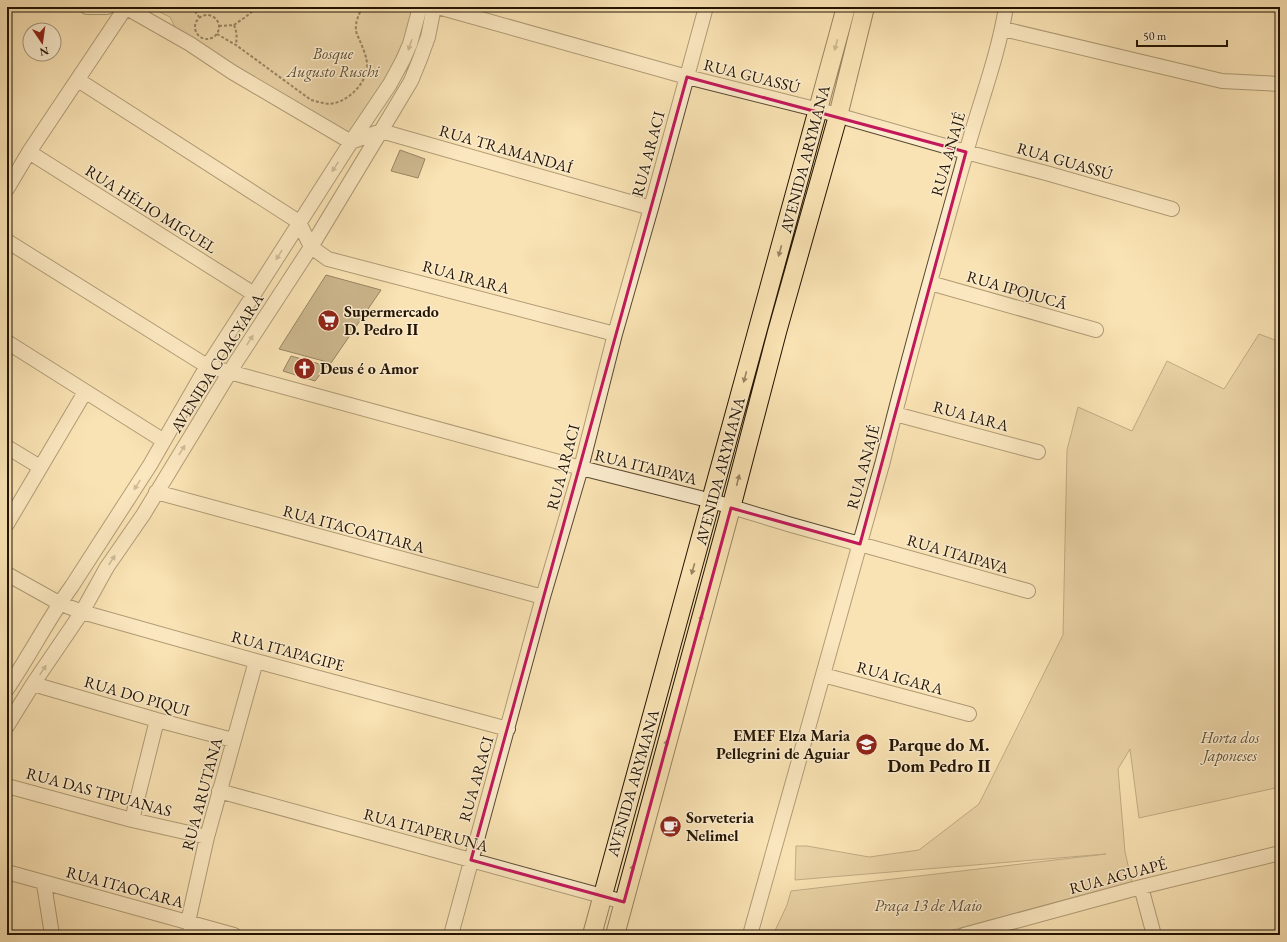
<svg xmlns="http://www.w3.org/2000/svg" width="1287" height="942" font-family="'EB Garamond',serif">
<style>
.green{fill:#d5bf95;stroke:#7c6a4c}
.building{fill:#927f5e;stroke:#231402}
.lines{fill:none;stroke-linecap:round;stroke-linejoin:round}
.minor-casing{stroke:#58482e;stroke-width:16}
.major-casing{stroke:#231402;stroke-width:20}
.path{stroke:#231402;stroke-width:2;stroke-dasharray:3 2;stroke-linecap:butt}
.minor{stroke:#fbecce;stroke-width:14}
.major{stroke:#f9e2b3;stroke-width:18}
.oneway{fill:#9a8b72}
.oneway2{fill:#998563}
.marked{fill:none;stroke:#c2185b;stroke-width:3;stroke-linejoin:round}
.labels{text-anchor:middle;dominant-baseline:central;stroke-width:3;stroke-linejoin:round;paint-order:stroke}
.park-label{font-size:16px;font-style:italic;fill:#615035;stroke:#fbecce}
.street-label{font-size:16px;fill:#231402;stroke:#fbecce}
.poi-label{font-size:16px;font-weight:bold;fill:#231402;stroke:#fbecce;text-anchor:start}
.quarter-label{font-size:18px;font-weight:bold;fill:#231402;stroke:#fbecce}
</style>
<rect width="100%" height="100%" fill="#f9e2b3"/>
<filter id="stains"><feTurbulence type="fractalNoise" baseFrequency=".005" numOctaves="4"/><feColorMatrix values="0 0 0 0 .2 0 0 0 0 .09 0 0 0 0 .02 0 0 0 .5 -.17"/></filter>
<radialGradient id="worn" r=".72"><stop offset=".6" stop-color="#630" stop-opacity="0"/><stop offset="1" stop-color="#630" stop-opacity=".3"/></radialGradient>
<path class="green" d="M149,7H413L402,48L388,78L351,135L178,33L170,17Z
M1259,334L1280,342V787L1139,818L1130,749L1118,769L1125,852L1132,882L934,935H773L787,905L791,891L1106,854L795,880L796,846H807L869,857L919,850L979,804L1063,635L1067,450L1078,407L1132,431L1167,361L1224,389Z"/>
<path class="building" d="M400,150L425,159L418,178L391,171Z
M326,275L381,290L331,363L279,349Z
M291,356L327,366L315,381L283,371Z
M667,816L677,820L671,835L663,832Z"/>
<g class="lines">
<defs>
<path id="minor" d="M87,7H107
M125,7L190,44L232,72L351,142L381,131L651,208
M438,7L687,77L819,110L966,152L1046,173L1172,209
M1003,29L1222,81L1280,84
M78,80L299,222L311,247L328,259L615,334
M29,152L254,294
M7,189L29,152L126,7
M7,241L207,366L581,468L712,501L788,524L1028,591
M930,283L1096,330
M7,342L164,441
M895,414L1038,452
M7,447L40,467
M156,492L543,597
M7,524L85,392
M7,574L59,603L82,612L256,661L508,729
M823,675L969,714
M33,684L157,720L233,740
M7,689C30,655 48,619 72,586L150,465L203,373L254,294L351,142L390,84L403,60L410,44L420,7
M7,726L33,684L82,612L107,567L143,515L236,362L311,247L381,131L411,81L420,59L428,37L434,7
M7,786L132,820L207,837
M219,791L624,902
M132,820L157,720
M7,872L234,935
M44,884L52,935
M1141,887L1154,935
M195,935L188,922L207,837L256,661
M451,935L543,597L581,468L615,334L651,208L706,7
M750,935L883,461C908,358 937,256 966,153C979,105 998,57 1006,7
M964,935L1141,887L1280,853"/>
<path id="major" d="M592,935L846,7
M615,935L731,508L777,332L838,116L865,7"/>
</defs>
<use href="#minor" class="minor-casing"/>
<use href="#major" class="major-casing"/>
<path class="path" d="M192,7L199,17
M195 27a12 12 0 1 1 24 0a12 12 0 1 1-24 0Z
M234,25L244,18L258,7
M219,26L234,25C237,32 237,37 236,45
M217,34L236,45L311,100C319,102 327,105 335,103C350,99 365,84 367,68C368,59 363,48 359,39C358,36 356,33 356,30C355,23 359,13 363,7"/>
<use href="#minor" class="minor"/>
<use href="#major" class="major"/>
</g>
<defs><path id="oneway-solid" d="M-6-.8H1V-3.2L6.5 0L1 3.2V.8H-6Z"/></defs>
<g class="oneway">
<use href="#oneway-solid" transform="translate(410 45) rotate(109)"/>
<use href="#oneway-solid" transform="translate(335 167) rotate(123)"/>
<use href="#oneway-solid" transform="translate(279 255) rotate(122)"/>
<use href="#oneway-solid" transform="translate(250 340) rotate(-57)"/>
<use href="#oneway-solid" transform="translate(182 450) rotate(-58)"/>
<use href="#oneway-solid" transform="translate(137 485) rotate(123)"/>
<use href="#oneway-solid" transform="translate(112 560) rotate(-57)"/>
<use href="#oneway-solid" transform="translate(43 670) rotate(-56)"/>
</g>
<g class="oneway2">
<use href="#oneway-solid" transform="translate(836 45) rotate(105)"/>
<use href="#oneway-solid" transform="translate(780 251) rotate(105)"/>
<use href="#oneway-solid" transform="translate(745 377) rotate(105)"/>
<use href="#oneway-solid" transform="translate(738 480) rotate(-76)"/>
<use href="#oneway-solid" transform="translate(693 569) rotate(106)"/>
<use href="#oneway-solid" transform="translate(701 620) rotate(-75)"/>
<use href="#oneway-solid" transform="translate(666 745) rotate(-75)"/>
<use href="#oneway-solid" transform="translate(632 870) rotate(-75)"/>
</g>
<path d="M0 0H1287V942H0ZM687,77L966,152L860,544L731,508L624,902L471,860Z" fill="#f9e2b3" fill-opacity=".55" fill-rule="evenodd"/>
<path class="marked" d="M687,77L966,152L860,544L731,508L624,902L471,860Z"/>
<defs>
<symbol id="supermarket-disc" viewBox="-11 -11 22 22"><circle r="9.5" fill="#8f2418" stroke="#fbecce"/><path d="M-6-5.5h2.5l.6 2H6L4.5 2H-2.5L-4.4-4H-6ZM-1.5 3.2a1.3 1.3 0 1 0 .1 0ZM3 3.2a1.3 1.3 0 1 0 .1 0Z" fill="#fff"/></symbol>
<symbol id="church-disc" viewBox="-11 -11 22 22"><circle r="9.5" fill="#8f2418" stroke="#fbecce"/><path d="M-1.2-6h2.4v3.5h3.3v2.4h-3.3V6h-2.4V-.1h-3.3v-2.4h3.3Z" fill="#fff"/></symbol>
<symbol id="school-disc" viewBox="-11 -11 22 22"><circle r="9.5" fill="#8f2418" stroke="#fbecce"/><path d="M0-5L7-2L0 1L-7-2ZM-4 1L0 2.5L4 1V4Q0 6-4 4Z" fill="#fff"/></symbol>
<symbol id="cafe-disc" viewBox="-11 -11 22 22"><circle r="9.5" fill="#8f2418" stroke="#fbecce"/><path d="M-5.5-4.5H6V0H3Q3 3.5 0 3.5H-2.5Q-5.5 3.5-5.5 0ZM3-3.2v2h1.7v-2ZM-6 4.5H4V6H-6Z" fill="#fff"/></symbol>
</defs>
<g fill-rule="evenodd">
<use href="#supermarket-disc" x="316" y="308" width="25" height="25"/>
<use href="#church-disc" x="292" y="356" width="25" height="25"/>
<use href="#school-disc" x="854" y="732" width="25" height="25"/>
<use href="#cafe-disc" x="658" y="814" width="25" height="25"/>
</g>
<g class="labels">
<g class="park-label">
<text x="333" y="53">Bosque<tspan x="333" dy="18">Augusto Ruschi</tspan></text>
<text x="1230" y="737">Horta dos<tspan x="1230" dy="18">Japoneses</tspan></text>
<text x="928" y="905">Praça 13 de Maio</text>
</g>
<g class="street-label">
<text transform="translate(752 76) rotate(14)">RUA GUASSÚ</text>
<text transform="translate(506 149) rotate(16)">RUA TRAMANDAÍ</text>
<text transform="translate(648 154) rotate(-75)">RUA ARACI</text>
<text transform="translate(948 154) rotate(-74)">RUA ANAJÉ</text>
<text transform="translate(805 159) rotate(-75)">AVENIDA ARYMANA</text>
<text transform="translate(1065 161) rotate(16)">RUA GUASSÚ</text>
<text transform="translate(151 209) rotate(32)">RUA HÉLIO MIGUEL</text>
<text transform="translate(466 277) rotate(15)">RUA IRARA</text>
<text transform="translate(1017 290) rotate(16)">RUA IPOJUCÃ</text>
<text transform="translate(217 363) rotate(-58)">AVENIDA COACYARA</text>
<text transform="translate(971 416) rotate(15)">RUA IARA</text>
<text transform="translate(563 467) rotate(-75)">RUA ARACI</text>
<text transform="translate(646 467) rotate(14)">RUA ITAIPAVA</text>
<text transform="translate(863 467) rotate(-75)">RUA ANAJÉ</text>
<text transform="translate(720 471) rotate(-75)">AVENIDA ARYMANA</text>
<text transform="translate(354 529) rotate(15)">RUA ITACOATIARA</text>
<text transform="translate(958 554) rotate(16)">RUA ITAIPAVA</text>
<text transform="translate(288 651) rotate(15)">RUA ITAPAGIPE</text>
<text transform="translate(900 678) rotate(15)">RUA IGARA</text>
<text transform="translate(137 696) rotate(16)">RUA DO PIQUI</text>
<text transform="translate(476 779) rotate(-74)">RUA ARACI</text>
<text transform="translate(633 783) rotate(-74)">AVENIDA ARYMANA</text>
<text transform="translate(99 792) rotate(15)">RUA DAS TIPUANAS</text>
<text transform="translate(202 794) rotate(-75)">RUA ARUTANA</text>
<text transform="translate(426 830) rotate(15)">RUA ITAPERUNA</text>
<text transform="translate(1118 876) rotate(-15)">RUA AGUAPÉ</text>
<text transform="translate(125 887) rotate(15)">RUA ITAOCARA</text>
</g>
<g class="poi-label">
<text x="344" y="311">Supermercado<tspan x="344" dy="18">D. Pedro II</tspan></text>
<text x="320" y="368">Deus é o Amor</text>
<text x="850" y="735" text-anchor="end">EMEF Elza Maria<tspan x="850" dy="18">Pellegrini de Aguiar</tspan></text>
<text x="686" y="817">Sorveteria<tspan x="686" dy="18">Nelimel</tspan></text>
</g>
<g class="quarter-label">
<text x="939" y="744">Parque do M.<tspan x="939" dy="21">Dom Pedro II</tspan></text>
</g>
</g>
<rect width="1287" height="942" fill="none" stroke="#f9e2b3" stroke-width="24"/>
<rect x="8" y="8" width="1271" height="926" fill="none" stroke="#231402" stroke-width="2"/>
<rect x="12" y="12" width="1263" height="918" fill="none" stroke="#231402"/>
<g transform="translate(42 42) rotate(167)"><circle r="19" fill="#fbecce" stroke="#a5967c"/>
<path d="M0-3L7 15L0 10L-7 15Z" fill="#8f2418"/>
<text y="-6" font-size="11" font-weight="bold" text-anchor="middle" fill="#231402">N</text>
</g>
<path d="M1137 40v6h90v-6" fill="none" stroke="#231402" stroke-width="2"/>
<text x="1143" y="40" font-size="12" fill="#231402" stroke="#fbecce" stroke-width="3" paint-order="stroke">50 m</text>
<rect width="100%" height="100%" filter="url(#stains)"/>
<rect width="100%" height="100%" fill="url(#worn)"/>
</svg>
